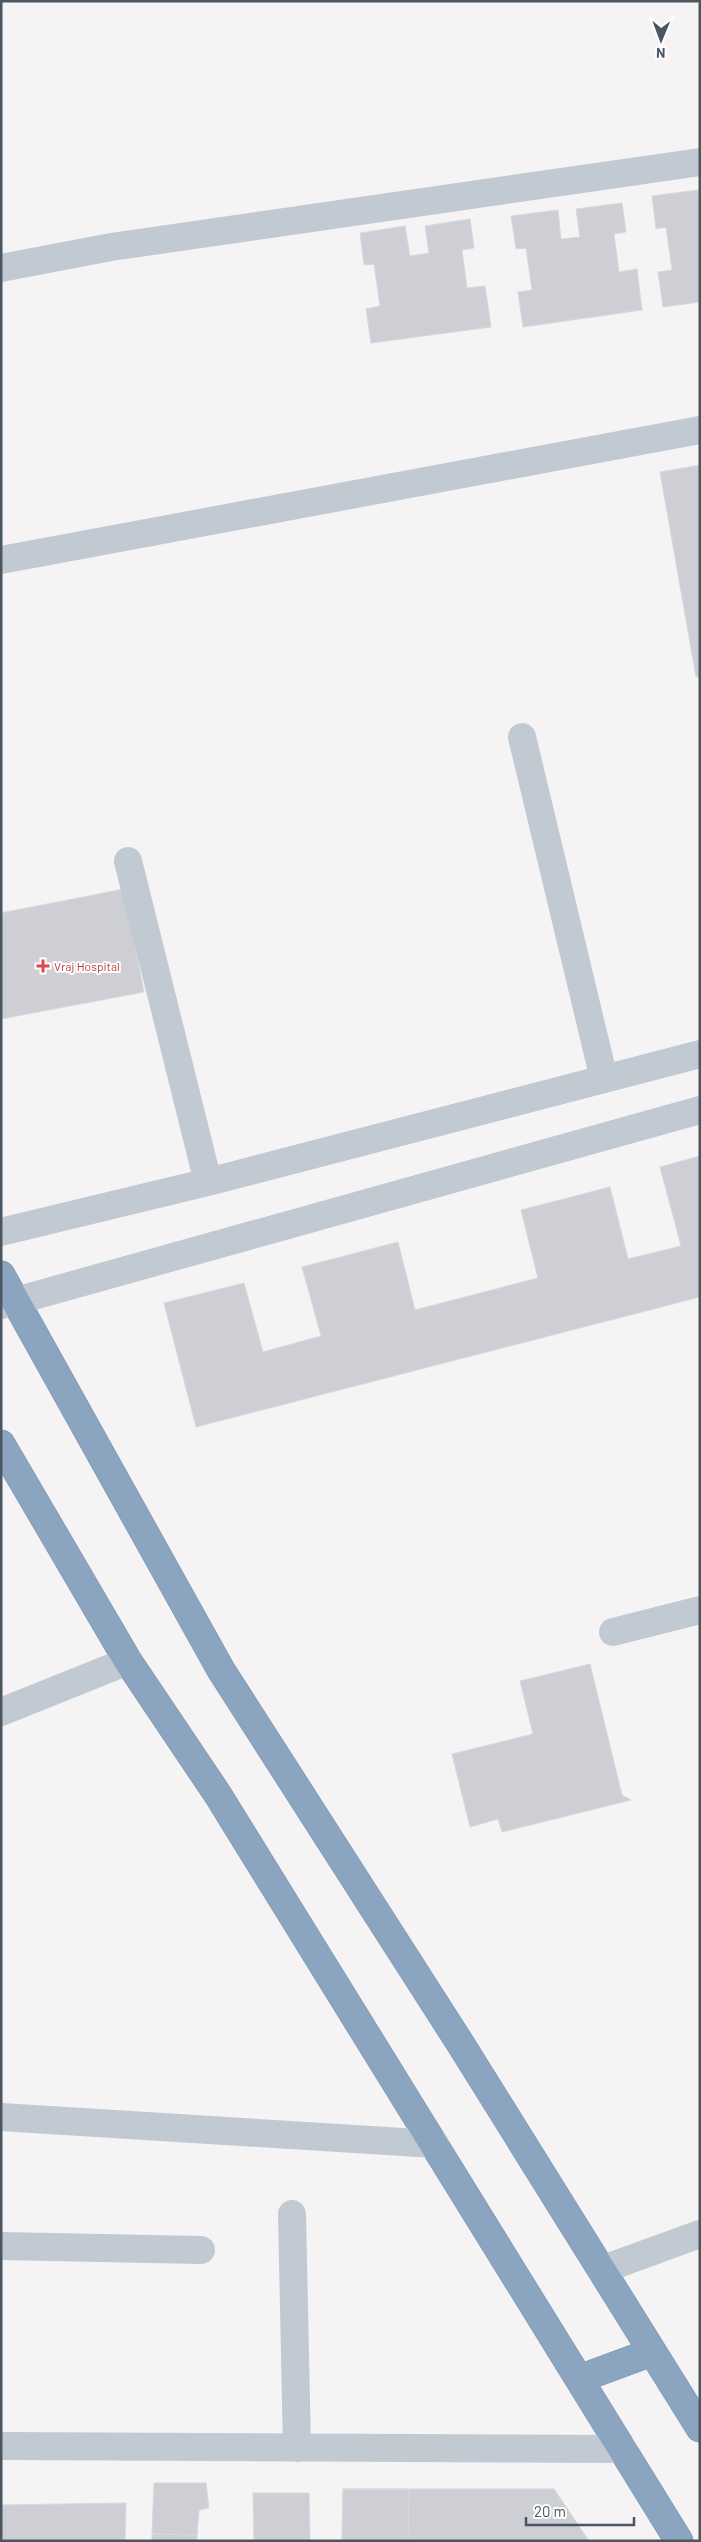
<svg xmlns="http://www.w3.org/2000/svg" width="701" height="2542" font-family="Barlow,sans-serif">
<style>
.building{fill:#cdcfd5;stroke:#d7d9de}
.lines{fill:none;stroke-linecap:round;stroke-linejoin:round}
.highway-casing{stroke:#7690ad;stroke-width:29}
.minor{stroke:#c1cad2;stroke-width:28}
.highway{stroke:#8ba5c1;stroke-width:28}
.health-dot{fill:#e0444e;stroke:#fff;stroke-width:2}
.labels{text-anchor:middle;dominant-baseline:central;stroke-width:4;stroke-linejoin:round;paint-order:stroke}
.health-label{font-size:12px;fill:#be3a42;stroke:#fff;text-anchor:start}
</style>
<rect width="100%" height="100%" fill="#f5f3f3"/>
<path class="building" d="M698,190L700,206V302L663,307L658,272L672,270L666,227L656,229L652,196Z
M622,203L626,232L614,234L619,272L637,269L642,310L523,327L518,292L532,290L526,248L516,249L511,216L558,210L561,239L580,237L576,209Z
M470,219L474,248L462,250L467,288L485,286L491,327L371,343L366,309L380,306L374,264L364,265L360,233L405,226L410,256L429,253L425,226Z
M700,465V676L696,677L660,472Z
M124,889L144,992L1,1019V913Z
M700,1156V1297L196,1427L164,1303L244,1283L263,1352L321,1336L302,1267L398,1242L415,1310L538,1278L521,1210L610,1187L628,1259L681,1246L660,1167Z
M590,1664L622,1795L631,1800L502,1832L498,1819L470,1827L452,1754L533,1734L520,1681Z
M154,2483H206L209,2508L199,2510L197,2535L152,2534Z
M343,2489H554L589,2541H342Z
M343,2489H409L408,2541H342Z
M253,2493H309L310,2541H254Z
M126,2503L125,2541H1V2505Z
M152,2534L197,2535V2541H152Z"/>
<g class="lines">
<defs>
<path id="highway" d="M1,1275L221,1670L460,2043L700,2428
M1,1444L128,1661L218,1795L679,2541
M579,2379L652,2352"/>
</defs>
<use href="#highway" class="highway-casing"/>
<path class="minor" d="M1,268L111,247L700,162
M1,560L700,430
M522,737L604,1079
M128,861L208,1182
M1,1232L208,1182L700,1054
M1,1305L700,1110
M613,1632L700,1610
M1,1712L128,1661
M1,2117L435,2144
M292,2214L297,2448
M1,2246L201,2250
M601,2270L700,2234
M1,2446L623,2449"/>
<use href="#highway" class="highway"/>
</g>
<path class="health-dot" d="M40.5 958.5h5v5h5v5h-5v5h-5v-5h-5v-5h5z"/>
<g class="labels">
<g class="health-label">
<text x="54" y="966">Vraj Hospital</text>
</g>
</g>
<rect width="701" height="2542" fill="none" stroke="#4a5661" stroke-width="5"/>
<g transform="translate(661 40) rotate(181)" stroke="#ffffff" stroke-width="4" paint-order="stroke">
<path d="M0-4L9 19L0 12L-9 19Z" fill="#4a5661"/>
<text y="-8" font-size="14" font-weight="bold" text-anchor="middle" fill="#4a5661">N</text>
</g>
<path d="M526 2517v8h108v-8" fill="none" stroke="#4a5661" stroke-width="2.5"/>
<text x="534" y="2517" font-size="15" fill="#4a5661" stroke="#ffffff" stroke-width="4" paint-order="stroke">20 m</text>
</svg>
